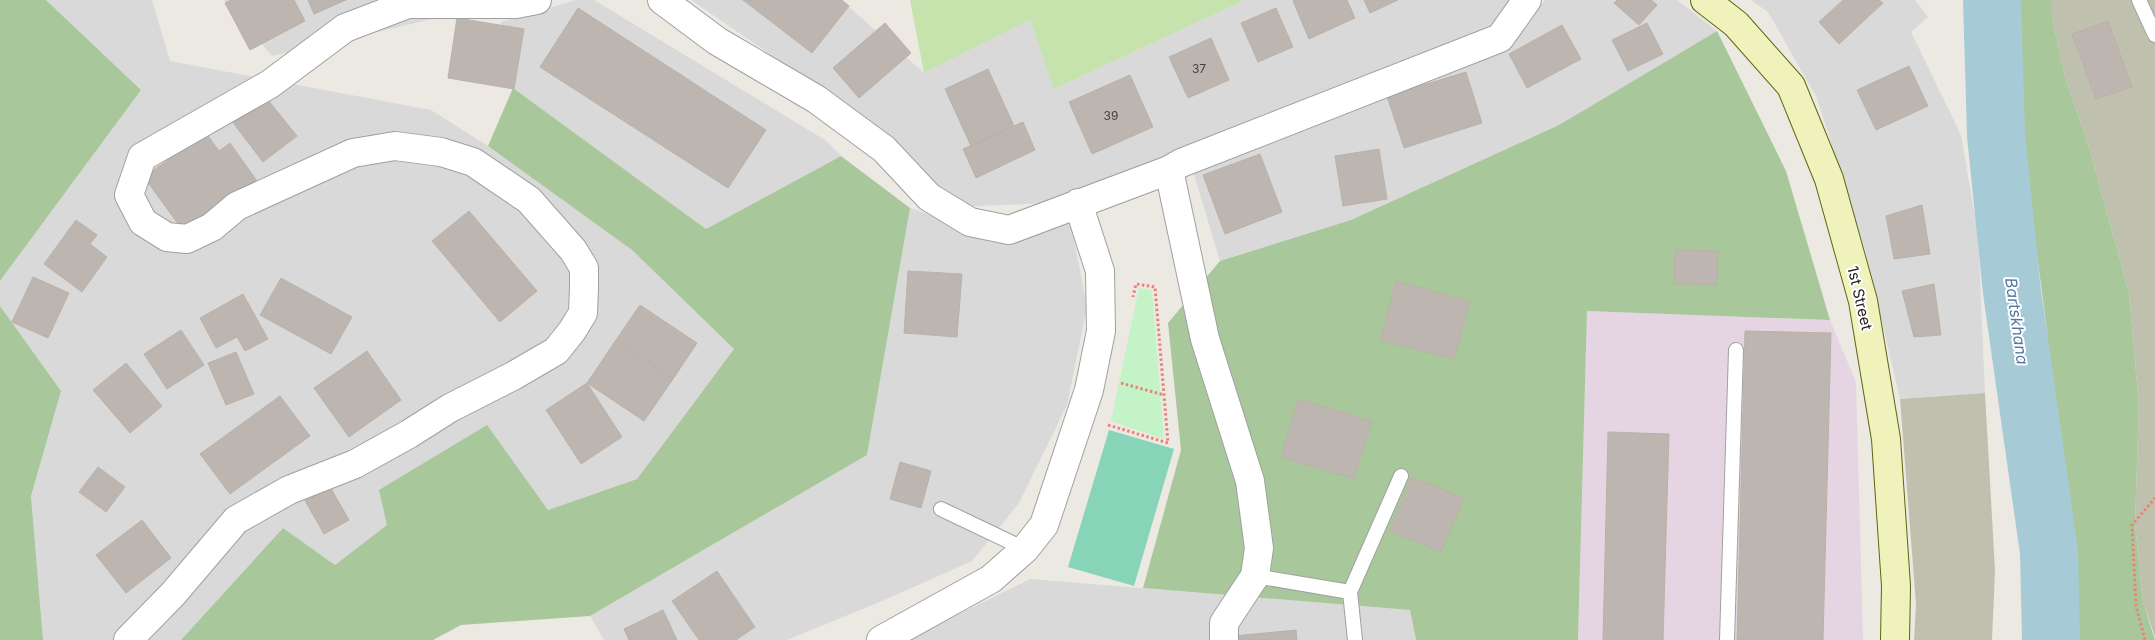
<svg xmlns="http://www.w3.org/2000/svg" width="2155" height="640" font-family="Inter,sans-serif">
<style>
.residential{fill:#dad9d9}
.industrial{fill:#e5d5e2}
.construction{fill:#c0c0af}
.grass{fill:#c6e2ad}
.forest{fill:#a8c89b}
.park{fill:#c3f3c7}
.pitch{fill:#88d4b8}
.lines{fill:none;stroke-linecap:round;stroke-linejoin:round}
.river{stroke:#a7cbd6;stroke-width:58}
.building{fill:#bcb5b0;stroke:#bcb1a7}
.lane-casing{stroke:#a0a0a0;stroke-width:16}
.street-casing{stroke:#a0a0a0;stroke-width:30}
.secondary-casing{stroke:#5c670f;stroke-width:30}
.path{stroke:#eb8375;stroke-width:3;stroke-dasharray:2.5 2.5;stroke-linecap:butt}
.lane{stroke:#fff;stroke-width:14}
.street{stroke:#fff;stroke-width:28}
.secondary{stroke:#eff2bb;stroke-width:28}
.labels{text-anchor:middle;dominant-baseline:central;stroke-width:4;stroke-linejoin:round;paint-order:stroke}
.number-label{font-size:12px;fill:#444241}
.street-label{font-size:15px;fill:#1c1c1c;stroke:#fff}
.water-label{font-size:16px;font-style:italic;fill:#5379a1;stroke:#fff}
</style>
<rect width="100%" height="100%" fill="#ece9e3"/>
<path class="residential" d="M46,0H152L170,61L431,110L488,146L632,250L734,349L637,479L548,510L388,525L335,565L283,528L181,640H43L31,496L61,391L0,306V281L141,90Z
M224,0H515L272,56Z
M576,0H594L825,140L841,156L706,229L513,88L501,22Z
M691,0H841L924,73L1030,20L1054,89L1245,0H1527L1500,38L1049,203L956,207L812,83Z
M1545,0H1677L1717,31L1559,125L1351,220L1220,261L1193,171L1509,43Z
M1751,0H1915L1928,17L1911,32L1961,135L1978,234L1985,393L1900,399L1866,253L1817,98L1768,12Z
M910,208L1016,243L1070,219L1087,307L1067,405L1019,503L972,561L882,601L787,640H604L590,616L867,455Z
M1030,579L1410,610L1416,640H890L945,621Z"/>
<path class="industrial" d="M1587,311L1830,320L1856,382L1863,640H1578Z"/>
<path class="construction" d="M2052,0H2155V637L2143,602L2135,523L2139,406L2129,293L2087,140L2067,84L2052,19Z
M1985,393L1995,570L1992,640H1914L1916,604L1900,399Z"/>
<path class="grass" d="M910,0H1245L1054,89L1030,20L924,73Z"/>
<path class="forest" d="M0,0H46L141,90L0,281Z
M2004,0H2052V19L2067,84L2087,140L2129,293L2139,406L2135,523L2143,602L2155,640H2064L2065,552L2047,331Z
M1717,31L1786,171L1830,320L1587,311L1578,640H1416L1410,610L1143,588L1181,450L1168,323L1220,261L1351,220L1559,125Z
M513,88L706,229L841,156L910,208L867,455L590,616L461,625L433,640H181L283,528L335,565L387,525L379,490L487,425L548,510L637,479L734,349L632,250L488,146Z
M0,306L61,391L31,496L43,640H0Z"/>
<path class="park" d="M1139,288L1152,291L1164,439L1111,421Z"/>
<path class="pitch" d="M1109,430L1174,449L1134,586L1068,567Z"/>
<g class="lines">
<path class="river" d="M1992,0L1996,135L2012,292L2049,552L2051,640"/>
</g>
<path class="building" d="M231,0H294L305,21L250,50L225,3Z
M308,0H346L314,14Z
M743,0H842L849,6L812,53Z
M1296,0H1347L1355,18L1309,39L1293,1Z
M1364,0H1398L1370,13Z
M1617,0H1651L1657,5L1639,25L1614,3Z
M1843,0H1879L1883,3L1839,44L1819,22Z
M578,8L766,130L728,188L540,67Z
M1276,8L1293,47L1258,62L1241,23Z
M457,18L524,29L514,89L448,78Z
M2108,21L2132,87L2096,99L2072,34Z
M885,23L911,53L859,98L833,68Z
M1647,23L1663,54L1628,71L1612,40Z
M1562,25L1581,59L1527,88L1509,54Z
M1211,38L1229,80L1188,98L1169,57Z
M1909,66L1928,106L1876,130L1857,90Z
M988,69L1014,126L971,146L945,89Z
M1466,72L1482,123L1404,148L1387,96Z
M1130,75L1153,127L1092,154L1069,102Z
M264,95L297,136L263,162L231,120Z
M1023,122L1035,150L976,178L963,149Z
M206,133L219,151L230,143L257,181L184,232L144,177Z
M1379,149L1387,199L1343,206L1335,156Z
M1260,154L1282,212L1225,234L1203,175Z
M1922,205L1930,254L1894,259L1886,216Z
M469,211L537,291L500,322L432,241Z
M76,220L97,235L90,244L107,257L82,292L44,264Z
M1675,250L1718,251L1717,285L1674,284Z
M908,271L962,274L957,337L904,333Z
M33,277L69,293L48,338L12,322Z
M281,278L352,317L331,354L260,315Z
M1396,281L1470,301L1454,359L1380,340Z
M1934,284L1941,335L1914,337L1902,291Z
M243,294L268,339L245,351L237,337L216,348L200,318Z
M640,305L697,343L673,379L616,340Z
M181,330L204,365L167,389L144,354Z
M1745,331L1831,333L1823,640H1737Z
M616,340L673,379L644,421L587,383Z
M367,351L401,400L349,437L314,388Z
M236,352L254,394L226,405L208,363Z
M126,363L162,406L130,433L93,390Z
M587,383L622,437L581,464L546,410Z
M280,396L310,436L230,494L200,454Z
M1298,399L1372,421L1354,479L1281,457Z
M1608,432L1669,434L1663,640H1603Z
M900,462L931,471L921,508L890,499Z
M98,467L125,487L106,512L79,492Z
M1412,477L1464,498L1441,552L1389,531Z
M329,485L349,520L324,534L304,499Z
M142,520L171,558L126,593L96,555Z
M717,571L755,627L736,640H699L672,601Z
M663,610L677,640H629L624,629Z
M1296,630L1297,640H1235L1234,636Z"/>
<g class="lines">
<defs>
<path id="lane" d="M2139,0L2155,35
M941,509L1025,549
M1255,576L1350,592
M1355,640L1350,592L1401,476
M1727,640L1736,350"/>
<path id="street" d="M662,0L717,41L816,99L884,149L929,197L970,222L1009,230L1169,170L1181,163L1500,38L1527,0
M1169,170L1205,339L1250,481L1259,548L1255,576L1224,623V640
M128,640L173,594L236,520L289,490L355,464L409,434L450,408L513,376L556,351L572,331L583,313L584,287V268L573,250L529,200L473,162L441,152L395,146L353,153L237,206L212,227L187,239L167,237L143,222L129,195L142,157L270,84L345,28L408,4H516L537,0
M881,640L991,579L1025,549L1044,525L1089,390L1101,331L1100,271L1078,203"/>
<path id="secondary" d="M1705,0L1736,24L1791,86L1829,179L1863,301L1886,439L1896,586L1895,640"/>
</defs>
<use href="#lane" class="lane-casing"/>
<use href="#street" class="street-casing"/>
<use href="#secondary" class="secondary-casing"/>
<path class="path" d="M1121,383L1164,395
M1108,425L1168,443L1155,287L1136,284L1133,297
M2145,640L2136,606L2132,525L2155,498"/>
<use href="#lane" class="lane"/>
<use href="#street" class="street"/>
<use href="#secondary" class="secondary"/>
</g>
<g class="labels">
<g class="number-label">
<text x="1199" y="68">37</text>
<text x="1111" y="115">39</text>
</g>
<g class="street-label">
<text transform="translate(1860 298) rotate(77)">1st Street</text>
</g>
<g class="water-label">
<text transform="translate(2017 321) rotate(82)">Bartskhana</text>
</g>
</g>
</svg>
